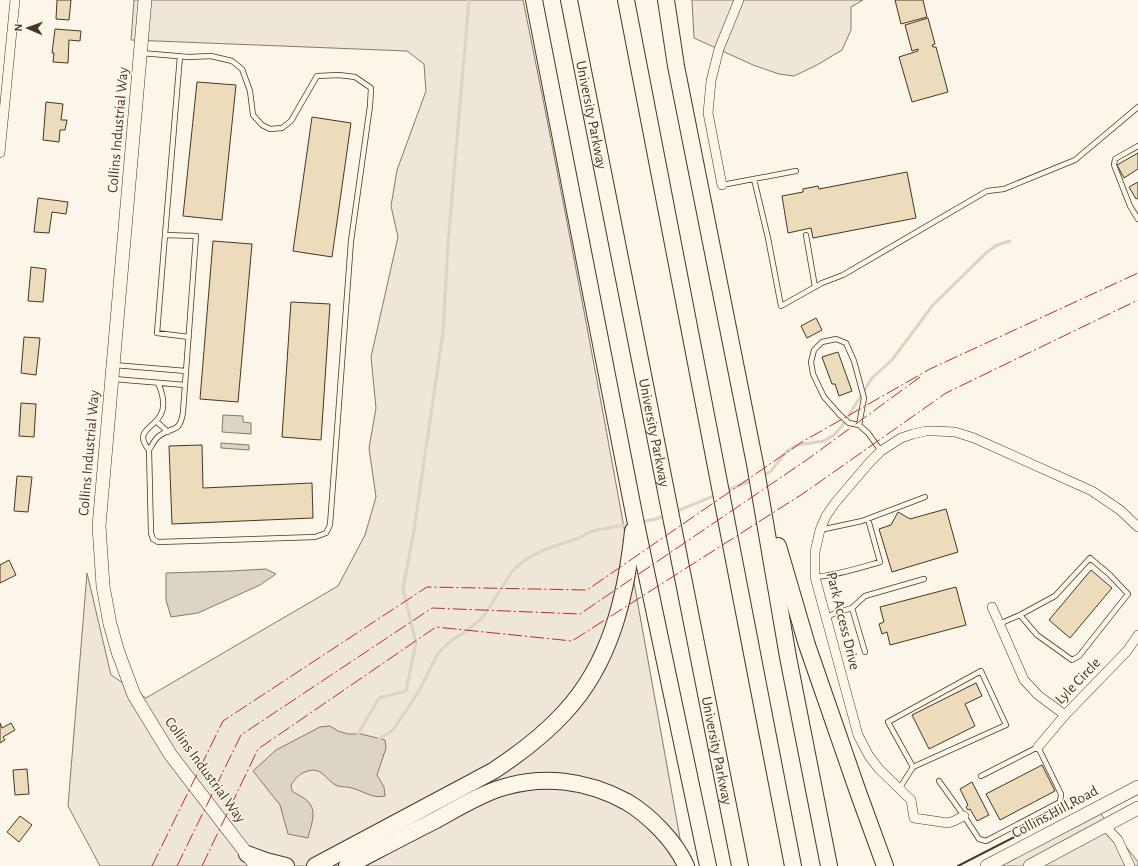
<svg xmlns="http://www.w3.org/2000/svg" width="1138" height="866" font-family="'Alegreya Sans',sans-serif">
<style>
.green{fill:#ede6d9;stroke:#887966}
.water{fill:#dcd4c6;stroke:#887966}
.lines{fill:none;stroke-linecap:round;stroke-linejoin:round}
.stream{stroke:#dcd4c6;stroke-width:3}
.building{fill:#ecdcbc;stroke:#4a3520}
.lane-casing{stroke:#4a3520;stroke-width:6}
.street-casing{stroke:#4a3520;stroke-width:10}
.secondary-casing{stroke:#4a3520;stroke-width:14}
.highway-casing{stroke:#4a3520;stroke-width:18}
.lane{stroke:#fbf6e9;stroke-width:4.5}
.street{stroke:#fbf6e9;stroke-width:9}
.secondary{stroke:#fbf6e9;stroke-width:13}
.highway{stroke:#fbf6e9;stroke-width:16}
.wall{stroke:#4a3520;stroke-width:2}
.power{stroke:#c62828;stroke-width:1;stroke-dasharray:14 3 2 3;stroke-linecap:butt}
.labels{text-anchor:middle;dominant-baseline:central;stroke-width:3;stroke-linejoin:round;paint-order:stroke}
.street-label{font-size:15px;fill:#4a3520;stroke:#fbf6e9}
</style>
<rect width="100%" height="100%" fill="#fbf6e9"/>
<path class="green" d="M134,0H523C582,288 633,577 685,866H100L68,806L87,573L111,675L146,698L338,586L365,535L376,497L369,448L376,408L371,357L398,237L391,206L397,170L426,91L424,64L407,51L131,40Z
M692,0H863L851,7V30L842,50L817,65L794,76L779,74L753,65L694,38Z
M1097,809L1138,862V866H996Z"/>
<path class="water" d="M223,415L243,416V422L251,423V434L222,432Z
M221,443L249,445V450L221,448Z
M266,569L276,574L260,585L198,613L171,617L166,600V573L231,571Z
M330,726L338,731L348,734H361L385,740L386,748L377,775L384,787L385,796C373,799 363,791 352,788C345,786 340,788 334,784C323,776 320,766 305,772C298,775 295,779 291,785L292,791C298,795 306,798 310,804C317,813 310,828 308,838L288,834L280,805L253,771L276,750L320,727Z"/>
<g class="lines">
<path class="stream" d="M762,476L770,472L787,451L797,445L824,441L834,435L842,426L872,378L892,360L933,305L987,252L997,245L1010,241
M725,491L753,480
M675,512L716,495
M641,522L656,519L666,515
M358,734L379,698L406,691L416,643L403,589L414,530L443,332L448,243L469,0
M379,739L393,730L419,691L438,653L452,640L468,630L483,617L513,570L528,558L546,549L579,538L592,531L631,524"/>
</g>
<path class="building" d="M57,0H71L69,20L56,19Z
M895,0H923L927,17L901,24Z
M928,18L935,44L932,45L933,47H936L948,92L912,102L899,57L918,51V49L912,51L905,25Z
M55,29L81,31L80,41L69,40L68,63L53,62L54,53H52Z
M197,82L236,85L222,220L183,216Z
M46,102L63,104L61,120H67L65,130H60L59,142L43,140Z
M312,117L351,123L332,257L293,251Z
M1138,153V169L1124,178L1117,165Z
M907,172L916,218L813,238L811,228L788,233L782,196L803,192V189L818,186L819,189Z
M1138,182V198L1136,199L1129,187Z
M38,198L68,202L66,214L52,212L49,233L34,232Z
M213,241L252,244L238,402L200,399Z
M31,267L46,269L43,302L28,301Z
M291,302L330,304L321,440L282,437Z
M816,318L822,330L807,338L801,326Z
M24,337L40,338L36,375L21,373Z
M838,352L852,391L839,396L835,384H832L822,357Z
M21,403L36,404L34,437L19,436Z
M202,445L203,488L312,483L313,518L172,524L169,446Z
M17,476L32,477L28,512L14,511Z
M946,509L958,552L892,572L879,529L891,525L898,512L910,519Z
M9,560L16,575L0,583V565Z
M1091,570L1112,588L1070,638L1049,620Z
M956,587L966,625L890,645L887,632L882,634L879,624L884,622L880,607Z
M976,683L982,696L965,704L975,726L929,749L912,715Z
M0,723L2,728L11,723L15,730L3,737L5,740L0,743Z
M1042,765L1055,791L1000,820L986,794Z
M27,769L29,794L15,795L13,770Z
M972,782L989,815L977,821L970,809L968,810L966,807L968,805L960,789Z
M20,816L32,825L19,842L7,832Z"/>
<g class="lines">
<defs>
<path id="lane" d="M141,53L189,57L211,56L232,61L242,69L250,91L253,115L262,125L270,129L282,128L291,121L317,76L339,75L355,77L371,88L370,106L351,241L330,525L326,533L315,537L158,542L153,539L151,533L149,450
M1138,146L1115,159L1114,165L1130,206L1138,219
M754,179L768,238L781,306L822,283L843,275L987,191L1004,189L1075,160L1138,107
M722,185L796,171
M165,235L180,56
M806,235L815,287
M114,365L186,371
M114,379L185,385
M158,383C162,392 166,404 161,414C154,429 133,430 149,450C152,445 155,439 159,436C172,426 180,434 183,412L196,236L165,235L157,333L189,337
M156,421L168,432
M859,425L864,398L854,361L846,343L836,339L822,342L814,350L811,362L813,374L824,397L840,415L849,423L859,425L868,433L881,451
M820,530L862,521L925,497
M815,577C838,575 859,568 880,562L868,519
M852,608L865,652
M826,618L833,614L852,608L865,596L924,579
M999,624L1020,615L1037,635L1072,660L1079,656L1128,594L1109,574L1090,558L1055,596L1020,615
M939,781L964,816L979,839L986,841L1060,802L1061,794L1038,747L981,776
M899,789L913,767L1006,725L981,671L888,722L913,767"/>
<path id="street" d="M0,153L15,0
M722,185L708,113L711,81L719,49L739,0
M992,607L1024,680L1038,695L1065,715
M1038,747L1065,715L1127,651L1138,635
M964,816L954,821L948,823L914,818L911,800L879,769L869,756L858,735L815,577V552L820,530L826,516L835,503L869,463L881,451L901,438L913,434L926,431H936L955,432L974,438L1092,491L1120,510L1138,527
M1105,826L1118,840L1130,866"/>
<path id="secondary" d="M145,0L99,526L103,586L110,624L118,652L134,695L170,754L256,866
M987,866L1138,787
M1030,866L1138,808"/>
<g id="highway">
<path d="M534,0L635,519L708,866"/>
<path id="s1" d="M569,0L740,866"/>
<path d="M626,0L793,866"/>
<path d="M666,0L676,66L755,464L788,657L829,866"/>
<path d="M778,546L807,645L858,792L885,866"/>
<path d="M247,854L266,861L286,866"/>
<path d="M315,866L493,771C519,754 543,736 564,713C611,663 626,596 633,531"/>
<path d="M347,866C376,851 406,835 436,820C456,809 477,796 498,789C542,774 587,780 627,802C649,815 676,842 686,866"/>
</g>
</defs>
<use href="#lane" class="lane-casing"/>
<use href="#street" class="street-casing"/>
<use href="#secondary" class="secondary-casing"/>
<use href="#highway" class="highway-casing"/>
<use href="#lane" class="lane"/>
<use href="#street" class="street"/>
<use href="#secondary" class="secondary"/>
<use href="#highway" class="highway"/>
<path class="wall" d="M958,866L1073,807L1078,797"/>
<path class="power" d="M152,866L223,721L427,587L587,590L802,442L930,369L1138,273
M177,866L241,735L432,608L580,614L808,459L920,377
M202,866L258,749L436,627L572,641L804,493L946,393L1138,300"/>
</g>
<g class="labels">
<g class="street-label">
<text stroke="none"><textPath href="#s1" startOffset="117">University Parkway</textPath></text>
<text transform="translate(118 130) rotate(-85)">Collins Industrial Way</text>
<text stroke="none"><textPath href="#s1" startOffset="441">University Parkway</textPath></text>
<text transform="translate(89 453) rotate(-85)">Collins Industrial Way</text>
<text transform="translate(843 621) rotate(76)">Park Access Drive</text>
<text transform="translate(1078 681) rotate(-46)">Lyle Circle</text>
<text stroke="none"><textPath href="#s1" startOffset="765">University Parkway</textPath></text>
<text transform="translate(205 770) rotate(54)">Collins Industrial Way</text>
<text transform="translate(1055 812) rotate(-28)">Collins Hill Road</text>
</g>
</g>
<g transform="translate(28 28) rotate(272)" stroke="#fbf6e9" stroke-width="3" paint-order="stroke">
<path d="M0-3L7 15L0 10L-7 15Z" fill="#4a3520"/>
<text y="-6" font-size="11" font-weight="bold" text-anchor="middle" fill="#4a3520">N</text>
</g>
</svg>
